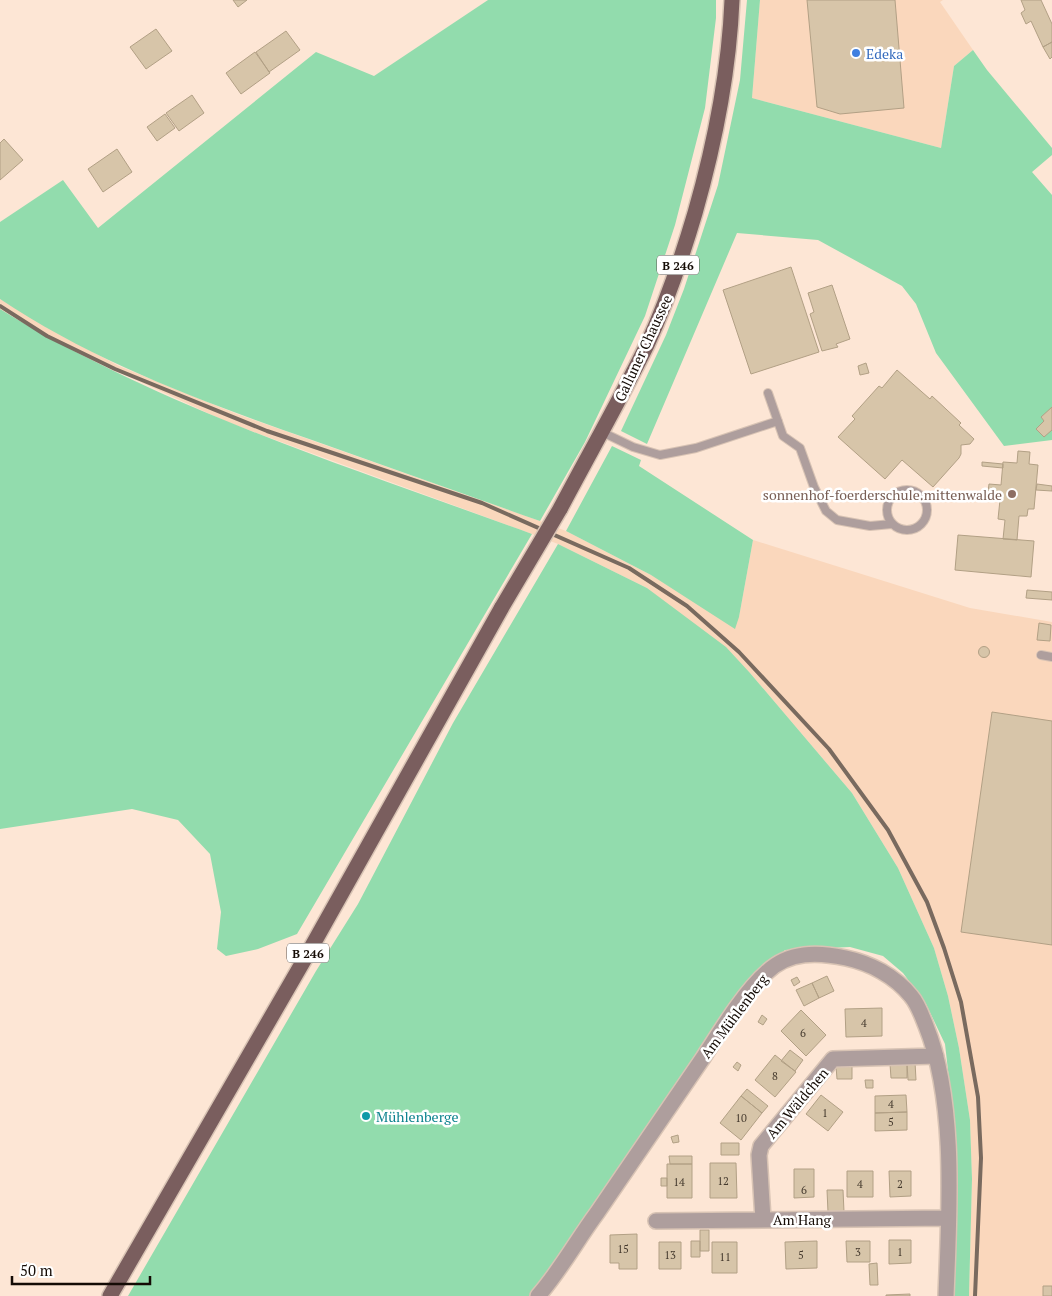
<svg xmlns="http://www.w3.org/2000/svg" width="1052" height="1296" font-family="'PT Serif',serif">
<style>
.built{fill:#fad7bc}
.green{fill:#92dcad}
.building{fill:#d7c5a9;stroke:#b2a085}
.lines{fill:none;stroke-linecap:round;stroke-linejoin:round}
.service-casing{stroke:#d8c3b4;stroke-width:10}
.minor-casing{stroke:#d8c3b4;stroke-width:18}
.primary-casing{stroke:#d8c3b4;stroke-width:18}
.service{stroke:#ae9e9d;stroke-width:8}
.minor{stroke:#ae9e9d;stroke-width:15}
.primary{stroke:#7a5e5e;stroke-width:15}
.rail{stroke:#796a5f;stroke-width:4}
.primary-bridge-casing{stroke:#d8c3b4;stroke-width:18;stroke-linecap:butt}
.primary-bridge{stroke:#7a5e5e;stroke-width:15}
.shop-dot{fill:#3f7fe0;stroke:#fff;stroke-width:2}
.education-dot{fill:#8d6e63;stroke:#fff;stroke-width:2}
.culture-dot{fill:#0f9aa8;stroke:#fff;stroke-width:2}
.labels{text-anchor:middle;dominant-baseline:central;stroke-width:5;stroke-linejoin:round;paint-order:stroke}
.number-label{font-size:11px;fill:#453a2e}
.shield{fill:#fff;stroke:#5a5450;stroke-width:1}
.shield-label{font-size:12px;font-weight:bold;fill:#140b05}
.shop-label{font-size:14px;fill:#366cbe;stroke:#fff;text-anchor:start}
.street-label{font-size:14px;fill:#140b05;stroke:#fff}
.education-label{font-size:14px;fill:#785e54;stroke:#fff;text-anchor:end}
.culture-label{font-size:14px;fill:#0d838f;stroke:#fff;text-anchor:start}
</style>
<rect width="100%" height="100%" fill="#fde6d5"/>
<path class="built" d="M760,0H943L940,2L973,50L954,66L941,148L752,98Z
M0,299L82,346L119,366L237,414L540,521L566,531L651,575L739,617L753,540L970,608L1052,622V1296H969L972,1179L970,1120L959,1048L948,996L934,948L898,868L852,793L750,673L647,588L558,544L532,534L227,422L76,352L0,309Z"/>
<path class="green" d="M488,0H716V18L705,108L675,225L645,316L585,442L540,521C464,494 388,467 312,440C206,403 94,362 0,299V222L63,180L98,228L316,52L374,76Z
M747,0H760L752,98L941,148L954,66L973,50L987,70L1052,148V155L1032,172L1052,195V440L1004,446L936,353L916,304L902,286L818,240L737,233L647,444L621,431L666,335L684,289L718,185L740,80Z
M0,309C165,410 352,468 532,534L297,934L258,949L226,956L217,949L221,912L210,854L178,820L132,809L0,829Z
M612,446L641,460L639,466L753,540L739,617L735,629L651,575L566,531Z
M558,544L647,588L726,647L750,673L852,793L898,868L934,948L948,996L959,1048L970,1120L972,1179L969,1296H953L957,1150L945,1044L926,1004L903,973L883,956L850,947L785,950L760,973L542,1282L529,1296H128L316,971L358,904L453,723Z"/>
<path class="building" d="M233,0H247L238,7Z
M807,0H895L904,108L840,114L817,107Z
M1021,0H1041L1052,24V42L1043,47L1031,21L1026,24L1021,13L1025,10Z
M156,29L172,51L146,69L130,47Z
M286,31L300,50L269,72L256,52Z
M1052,42V57L1050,59L1043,47Z
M255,52L270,73L241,94L226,73Z
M192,95L204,113L179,131L166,113Z
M165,114L175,128L157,141L147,127Z
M4,139L23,160L0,180V143Z
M117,149L132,172L103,192L88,169Z
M791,267L819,352L751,374L723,290Z
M832,285L850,339L836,344L838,347L822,351L810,314L814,312L808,293Z
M866,363L869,373L860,375L858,366Z
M897,370L930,399L932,396L961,423L959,425L974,439L970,444L961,445V454L959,458L933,487L902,460L885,479L838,437L855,419L852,416L879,386L882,388Z
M1052,407V430L1044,437L1036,429L1044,421L1041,417Z
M1018,451L1030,452L1029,464L1038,465L1034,509H1028L1027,516H1019L1017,540L1003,539L1005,520L998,519L1000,500L987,499L989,484L1001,485L1003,462L1017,463Z
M982,462L1003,464V468L982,466Z
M1037,484L1052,486V491L1036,490Z
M958,535L1034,541L1031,577L955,570Z
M1027,590L1052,592V600L1026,598Z
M1039,623L1051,625L1050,641L1037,640Z
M978.5 652a5.5 5.5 0 1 1 11 0a5.5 5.5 0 1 1-11 0Z
M992,712L1052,721V945L961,932Z
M827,976L834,991L819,998L812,983Z
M797,977L800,982L794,986L791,980Z
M812,983L819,998L804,1006L796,990Z
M882,1008V1036L846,1037L845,1009Z
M801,1010L826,1035L806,1056L781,1031Z
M762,1015L767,1019L763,1025L758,1022Z
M790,1050L803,1060L795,1071L781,1061Z
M775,1055L796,1072L775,1097L755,1080Z
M737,1062L741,1065L738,1071L733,1067Z
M915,1062L916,1080H908L907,1063Z
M890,1064H907V1078H891Z
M836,1066H852V1079H837Z
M865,1080H873V1088H866Z
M747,1089L768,1106L762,1113L741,1096Z
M821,1095L843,1112L828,1131L806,1114Z
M906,1095L907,1112L875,1113V1096Z
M741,1096L762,1113L741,1140L720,1123Z
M907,1112V1130L875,1131V1113Z
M678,1135L679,1142L673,1143L671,1137Z
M721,1143H739V1155H721Z
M669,1156H692V1164H670Z
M710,1163H736L737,1198H710Z
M667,1164H692V1198H667Z
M794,1169H814V1197L794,1198Z
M847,1171H873V1197H847Z
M889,1171H911V1196L890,1197Z
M661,1178H667V1186H661Z
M827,1190H843L844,1212H828Z
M700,1230H709V1251H700Z
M637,1234V1269H619V1263H610V1235Z
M889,1240H911V1263L889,1264Z
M691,1241H700V1257H691Z
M817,1241V1268L786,1269L785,1242Z
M846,1241H870V1262H847Z
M659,1242H681V1269H659Z
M712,1242H737V1273H712Z
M877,1263L878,1285H870L869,1264Z
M1043,1286H1052V1296H1043Z
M910,1294V1296H886V1295Z"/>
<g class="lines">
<defs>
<path id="service" d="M768,393L783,436L800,448L814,487L826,511L837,520L870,526L892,524
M602,432L633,447L660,455L696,448L778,421
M887 510a20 20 0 1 1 40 0a20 20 0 1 1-40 0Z
M1041,655L1052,657"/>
<path id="minor" d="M763,1219L759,1155L761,1146L833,1059L936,1056
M656,1221L948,1218
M538,1296C560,1271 577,1240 597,1213C632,1161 668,1110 703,1058C720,1032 744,992 767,972C789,951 818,952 846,958C870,963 895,976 911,996C918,1004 922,1016 926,1026C957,1103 949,1214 946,1296"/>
<path id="primary" d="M560,509C589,454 620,400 647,345C667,302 682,257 695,213C715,143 729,73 732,0
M110,1296L307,955L502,607"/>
</defs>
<use href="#service" class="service-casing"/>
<use href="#minor" class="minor-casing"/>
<use href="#primary" class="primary-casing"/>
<use href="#service" class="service"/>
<use href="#minor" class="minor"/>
<use href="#primary" class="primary"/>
<path class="rail" d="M0,306L47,336L115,369L267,431L482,503L629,568L687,606L739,652L829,749L888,830L927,902L944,948L961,1002L978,1097L981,1158L975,1296"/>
<defs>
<path id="primary-bridge" d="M502,607L560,509"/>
</defs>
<use href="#primary-bridge" class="primary-bridge-casing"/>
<use href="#primary-bridge" class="primary-bridge"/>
</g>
<circle class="shop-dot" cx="856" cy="53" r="5"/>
<circle class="education-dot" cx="1012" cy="494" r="5"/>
<circle class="culture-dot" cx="366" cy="1116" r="5"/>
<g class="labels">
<g class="number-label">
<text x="864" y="1023">4</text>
<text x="803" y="1033">6</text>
<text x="775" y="1076">8</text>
<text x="891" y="1104">4</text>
<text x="825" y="1113">1</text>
<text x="741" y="1118">10</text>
<text x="891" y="1122">5</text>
<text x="723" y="1181">12</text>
<text x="679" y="1182">14</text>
<text x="860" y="1184">4</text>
<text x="900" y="1184">2</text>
<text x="804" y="1190">6</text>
<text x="623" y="1249">15</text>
<text x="858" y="1252">3</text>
<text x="900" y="1252">1</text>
<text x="670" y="1255">13</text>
<text x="801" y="1255">5</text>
<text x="725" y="1257">11</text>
</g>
<g class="shield">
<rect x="657" y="255.5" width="42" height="19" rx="4"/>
<rect x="287" y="943.5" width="42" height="19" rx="4"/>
</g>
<g class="shield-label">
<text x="678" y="265">B 246</text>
<text x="308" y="953">B 246</text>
</g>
<g class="shop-label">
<text x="866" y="53">Edeka</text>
</g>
<g class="street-label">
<text transform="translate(643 348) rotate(-65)">Galluner Chaussee</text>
<text transform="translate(734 1016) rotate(-53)">Am Mühlenberg</text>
<text transform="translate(797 1103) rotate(-50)">Am Wäldchen</text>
<text x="802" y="1219">Am Hang</text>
</g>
<g class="education-label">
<text x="1002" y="494">sonnenhof-foerderschule.mittenwalde</text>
</g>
<g class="culture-label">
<text x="376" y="1116">Mühlenberge</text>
</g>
</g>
<path d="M12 1276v8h138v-8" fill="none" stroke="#140b05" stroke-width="2.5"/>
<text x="20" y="1276" font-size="15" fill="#140b05" stroke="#ffffff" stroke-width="4" paint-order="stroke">50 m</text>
</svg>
